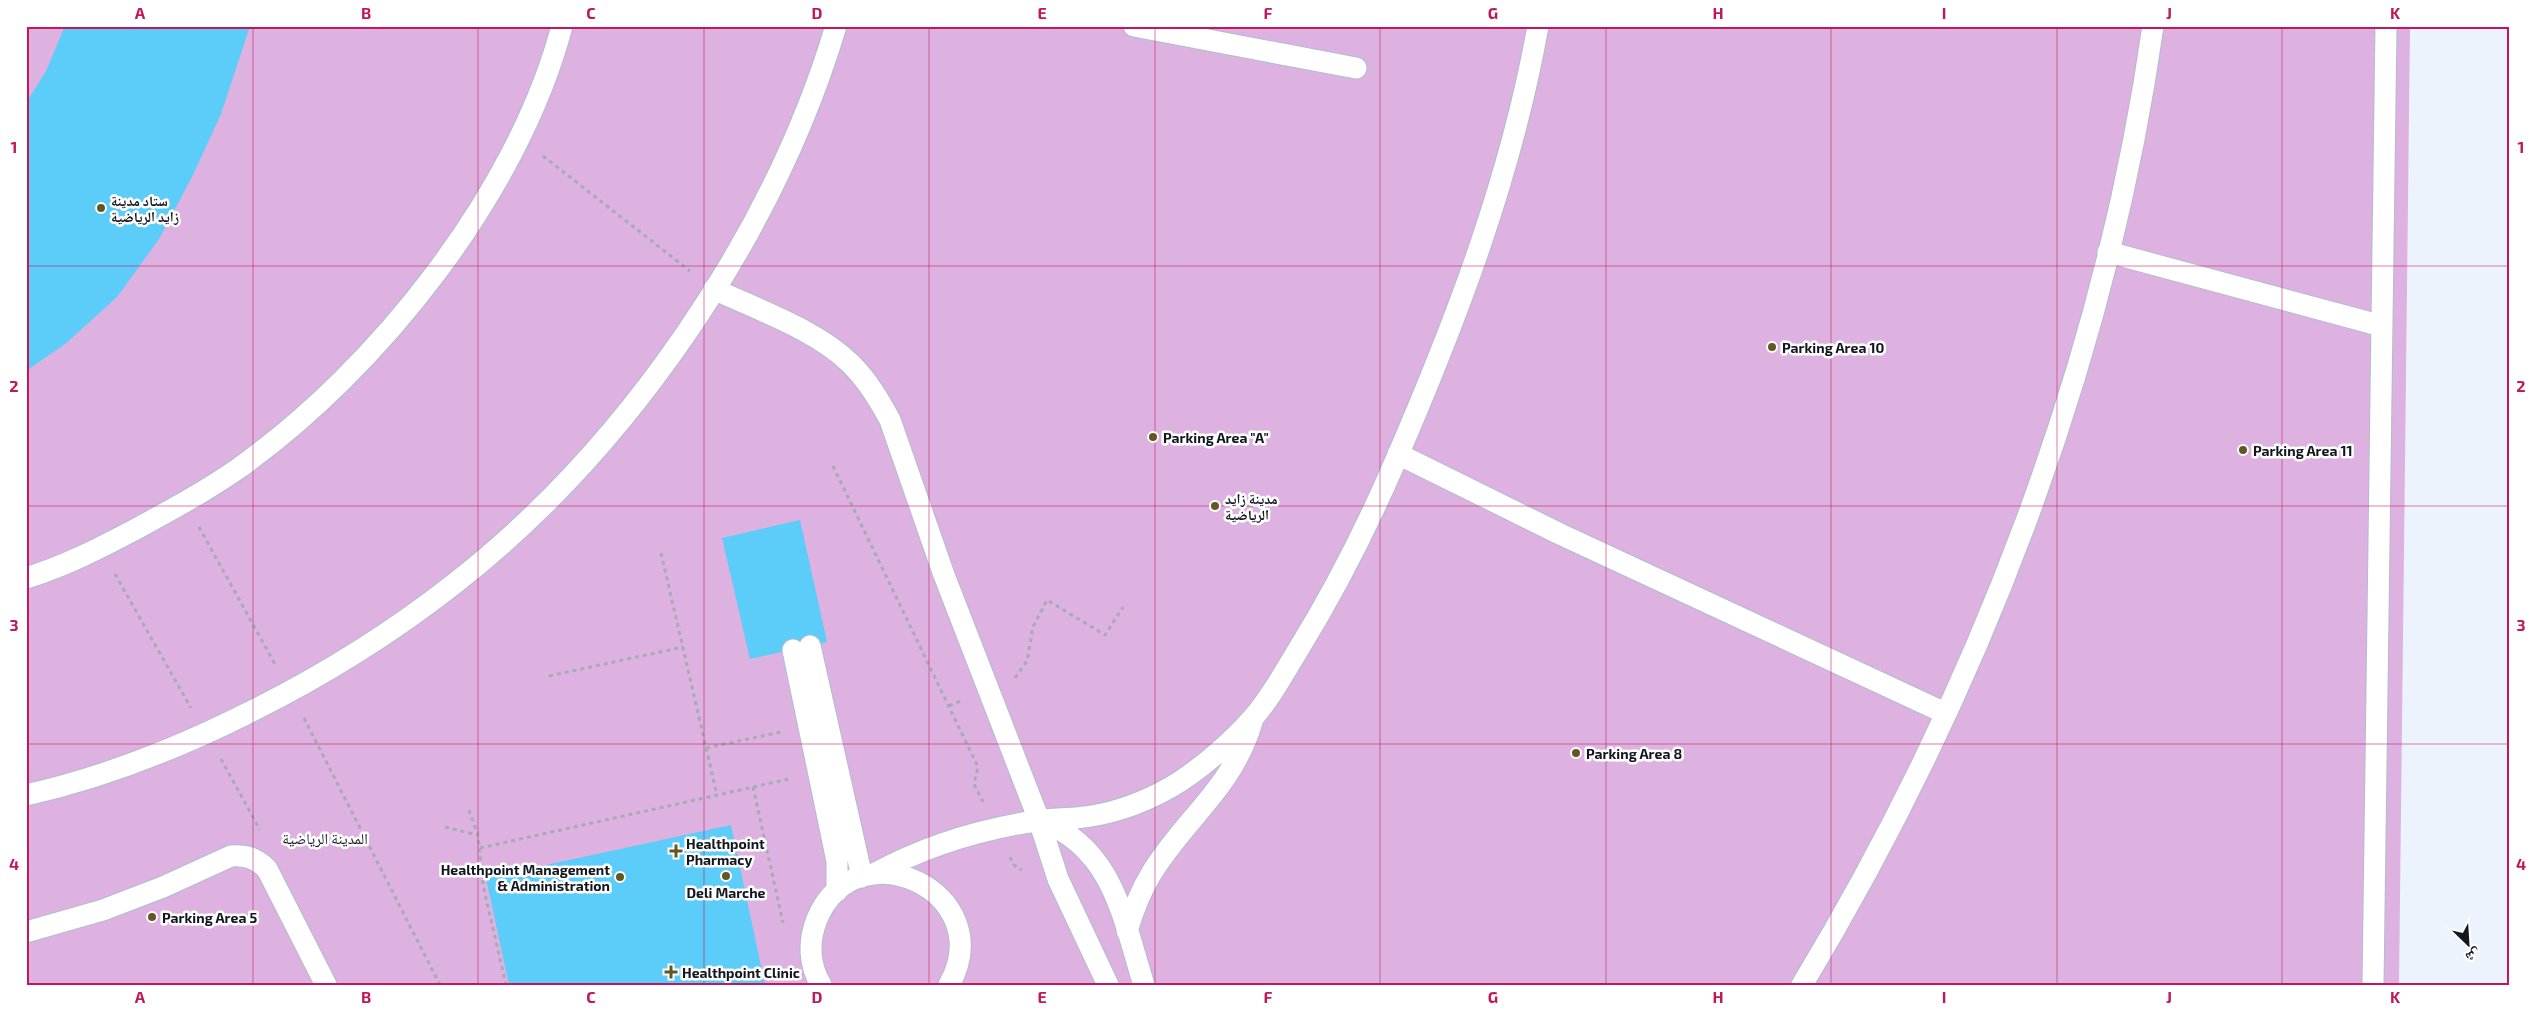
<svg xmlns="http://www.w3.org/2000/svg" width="2535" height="1011" font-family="'Exo 2','Noto Naskh Arabic',sans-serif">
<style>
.green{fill:#ddb1e0}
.building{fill:#5bcdf8}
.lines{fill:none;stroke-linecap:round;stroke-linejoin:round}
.service-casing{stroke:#afbdd3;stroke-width:23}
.path{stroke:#a6abb4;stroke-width:3;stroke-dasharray:4 4;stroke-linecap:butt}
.service{stroke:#fff;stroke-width:21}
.grid{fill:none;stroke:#c2185b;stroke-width:1;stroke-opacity:0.55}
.poi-dot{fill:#625622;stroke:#fff;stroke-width:2}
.labels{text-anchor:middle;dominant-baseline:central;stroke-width:5;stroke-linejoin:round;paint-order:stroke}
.poi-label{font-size:14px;font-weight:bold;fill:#12171f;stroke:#fff;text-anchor:start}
.neighbourhood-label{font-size:15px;fill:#12171f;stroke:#fff}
.neatline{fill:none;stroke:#c2185b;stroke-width:2}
.grid-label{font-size:16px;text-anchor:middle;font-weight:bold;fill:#c2185b}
</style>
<rect width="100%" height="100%" fill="#edf3fc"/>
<path class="green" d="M26,26H2410L2399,985H26Z"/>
<path class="building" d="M65,26H250L221,114L192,177L159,239L117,297L65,344L26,371V103L46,71Z
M800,520L827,642L750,659L722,538Z
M731,825L765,985H509L486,878Z"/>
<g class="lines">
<defs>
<path id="service" d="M1134,26L1356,68
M2108,252L2382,326
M714,289C758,310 817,330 851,364C868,381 879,400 890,420L944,575L1039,820L1058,879L1108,985
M1398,454L1560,534L1945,713
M26,578C65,566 100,548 136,529C171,510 206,491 239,468C378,369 518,193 562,26
M810,646L862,877
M793,650L837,861V891
M26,795C102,778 176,749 246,714C319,678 389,635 454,584C627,449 773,236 836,26
M1042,821C1114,849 1123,919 1144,985
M874,874C925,846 977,830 1035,821C1049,819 1063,819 1076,818C1109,815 1143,803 1171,787C1197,772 1232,742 1252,719C1270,699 1284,673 1298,650C1335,590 1367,527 1395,462C1456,321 1511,178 1538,26
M1127,931C1133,911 1140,892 1151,874C1185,818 1232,789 1252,722
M26,932L103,910L163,887L231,856C246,855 256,858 267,869L326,985
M821,985C809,965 808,941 817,919C857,824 1001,893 949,985
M1802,985C1978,693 2105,364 2153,26
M2373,985L2386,26"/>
</defs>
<use href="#service" class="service-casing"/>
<path class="path" d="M543,156L690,271
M833,466L978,767L974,784L983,802
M199,527L276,666
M661,553L717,795
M115,574L191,708
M549,676L683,647
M1015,678L1027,661L1033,627L1047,600L1105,635L1123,607
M949,706L961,701
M304,718L440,985
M706,748L781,732
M221,759L260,830
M753,787L783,923
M469,810L478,835L483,885L506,985
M445,827L477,835
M480,848L789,779
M1010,857L1014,865L1022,870"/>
<use href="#service" class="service"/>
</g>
<path class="grid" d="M253,26V985M478,26V985M704,26V985M929,26V985M1155,26V985M1380,26V985M1606,26V985M1831,26V985M2057,26V985M2282,26V985M26,266H2509M26,506H2509M26,744H2509"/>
<g class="poi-dot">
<circle cx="101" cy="208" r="5"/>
<circle cx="1772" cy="347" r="5"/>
<circle cx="1153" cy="437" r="5"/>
<circle cx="2243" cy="450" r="5"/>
<circle cx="1215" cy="506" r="5"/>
<circle cx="1576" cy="753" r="5"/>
<path d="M673.5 843.5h5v5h5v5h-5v5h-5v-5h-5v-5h5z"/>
<circle cx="726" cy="876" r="5"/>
<circle cx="620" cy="877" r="5"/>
<circle cx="152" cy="917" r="5"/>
<path d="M668.5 964.5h5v5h5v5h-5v5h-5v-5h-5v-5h5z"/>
</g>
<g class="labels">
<g class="poi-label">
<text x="111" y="200">ستاد مدينة<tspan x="111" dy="16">زايد الرياضية</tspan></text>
<text x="1782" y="347">Parking Area 10</text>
<text x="1163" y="437">Parking Area "A"</text>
<text x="2253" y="450">Parking Area 11</text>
<text x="1225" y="498">مدينة زايد<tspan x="1225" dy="16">الرياضية</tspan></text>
<text x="1586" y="753">Parking Area 8</text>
<text x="686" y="843">Healthpoint<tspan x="686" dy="16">Pharmacy</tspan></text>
<text x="610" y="869" text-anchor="end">Healthpoint Management<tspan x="610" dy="16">&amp; Administration</tspan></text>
<text x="726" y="892" text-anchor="middle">Deli Marche</text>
<text x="162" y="917">Parking Area 5</text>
<text x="682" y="972">Healthpoint Clinic</text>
</g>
<g class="neighbourhood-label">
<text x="325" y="838">المدينة الرياضية</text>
</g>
</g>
<rect width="2535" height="1011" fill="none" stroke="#ffffff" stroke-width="55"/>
<g transform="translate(2468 944) rotate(155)" stroke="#ffffff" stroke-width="4" paint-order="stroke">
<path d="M0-4L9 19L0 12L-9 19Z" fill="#12171f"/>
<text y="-8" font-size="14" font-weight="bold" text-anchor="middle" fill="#12171f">ش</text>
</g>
<rect x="28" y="28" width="2480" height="956" class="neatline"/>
<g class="grid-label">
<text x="140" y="19">A</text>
<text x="366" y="19">B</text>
<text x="591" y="19">C</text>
<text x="817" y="19">D</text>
<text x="1042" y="19">E</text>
<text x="1268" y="19">F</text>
<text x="1493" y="19">G</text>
<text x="1718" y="19">H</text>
<text x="1944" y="19">I</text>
<text x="2169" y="19">J</text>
<text x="2395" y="19">K</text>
<text x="14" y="153">1</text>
<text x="2521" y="153">1</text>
<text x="14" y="392">2</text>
<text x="2521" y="392">2</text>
<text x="14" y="631">3</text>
<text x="2521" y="631">3</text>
<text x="14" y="870">4</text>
<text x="2521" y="870">4</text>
<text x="140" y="1003">A</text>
<text x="366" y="1003">B</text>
<text x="591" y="1003">C</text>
<text x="817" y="1003">D</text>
<text x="1042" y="1003">E</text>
<text x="1268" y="1003">F</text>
<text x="1493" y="1003">G</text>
<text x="1718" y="1003">H</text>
<text x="1944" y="1003">I</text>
<text x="2169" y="1003">J</text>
<text x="2395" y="1003">K</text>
</g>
</svg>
